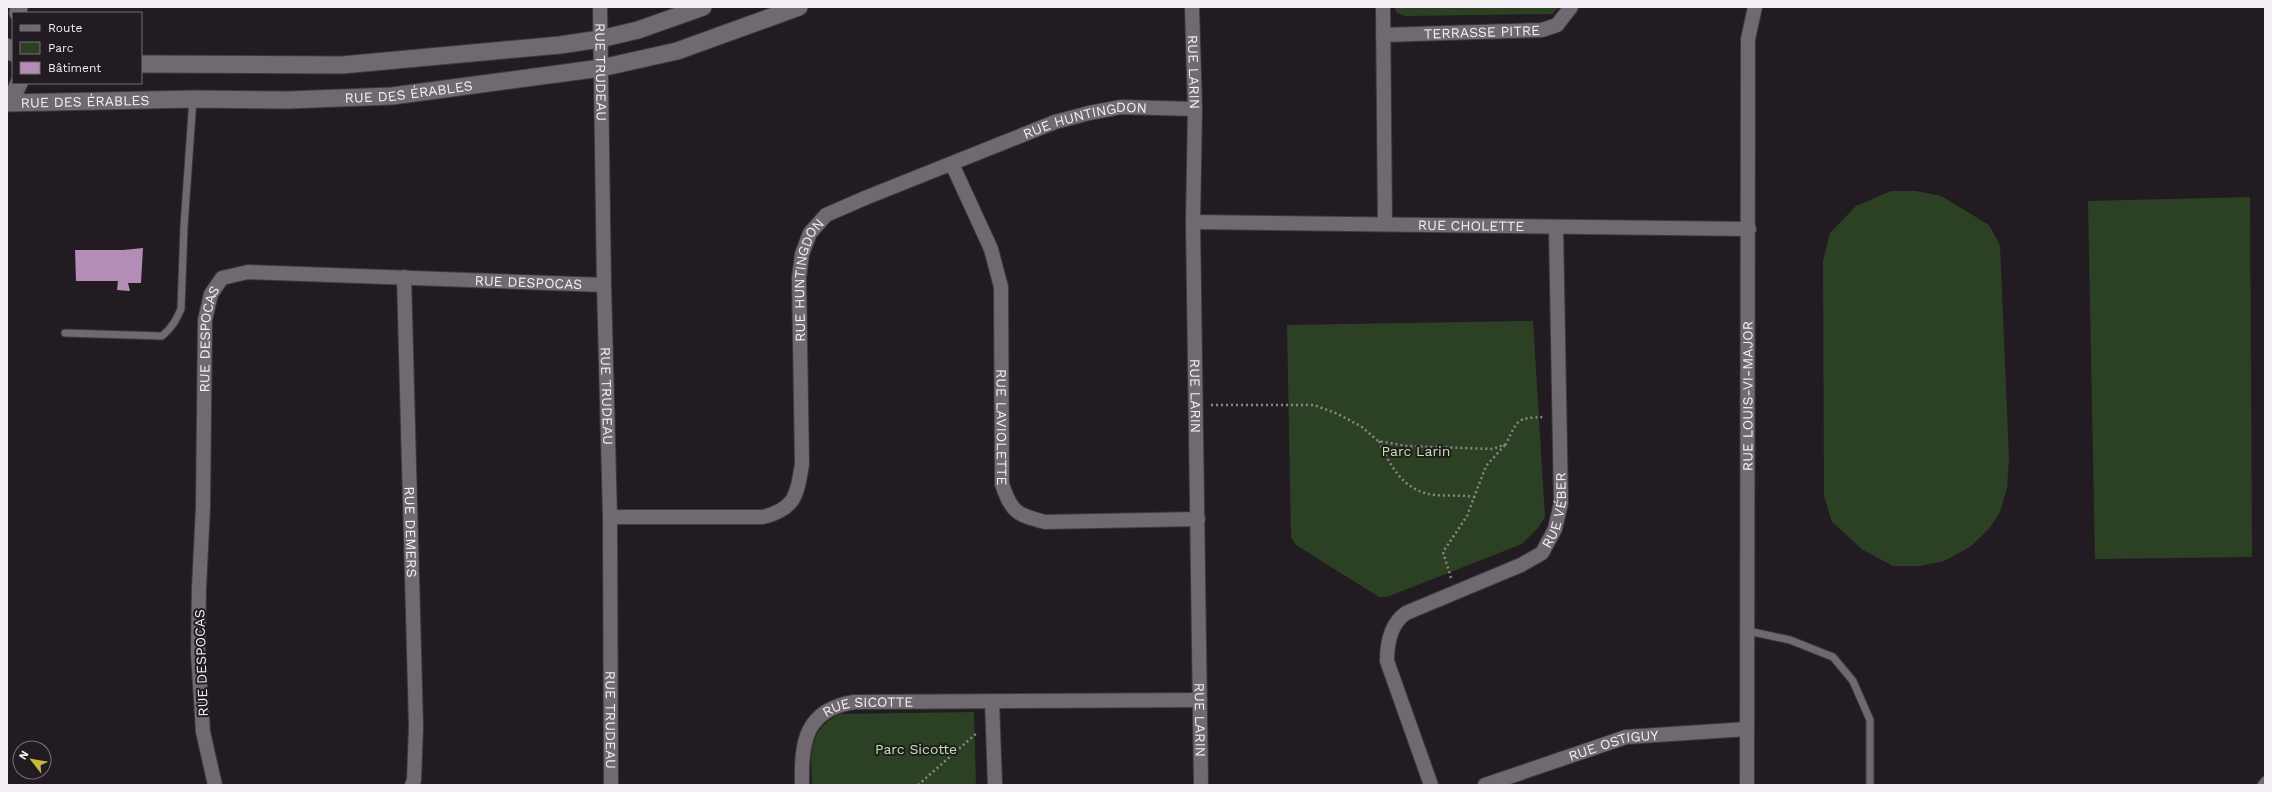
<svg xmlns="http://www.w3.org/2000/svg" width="2272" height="792" font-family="'Work Sans',sans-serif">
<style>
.green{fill:#2c4123}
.building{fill:#b48db6}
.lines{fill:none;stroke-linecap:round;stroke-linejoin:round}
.service-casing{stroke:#3e393f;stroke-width:9}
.minor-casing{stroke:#3e393f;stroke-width:16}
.tertiary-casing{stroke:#3e393f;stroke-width:19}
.path{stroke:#8b858b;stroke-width:2.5;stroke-dasharray:2 3;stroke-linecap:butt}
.service{stroke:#716972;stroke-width:7}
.minor{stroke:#716972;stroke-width:14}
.tertiary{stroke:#716972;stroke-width:17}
.labels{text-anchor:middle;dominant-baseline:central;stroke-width:4;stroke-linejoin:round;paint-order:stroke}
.street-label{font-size:14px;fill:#f3eef3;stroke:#221b22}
.park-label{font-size:14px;fill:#baeaa6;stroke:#221b22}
</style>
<rect width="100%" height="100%" fill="#221b22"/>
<path class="green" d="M1394,7H1559L1552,14L1405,16L1397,13Z
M1891,191H1916L1941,196L1989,225L2000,245L2009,459L2007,488L2000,512L1989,529L1970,547L1944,561L1920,566H1893L1863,550L1832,522L1824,496L1823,261L1830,233L1856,206Z
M2250,197L2252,557L2095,559L2088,201Z
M1533,321L1545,517L1538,528L1522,544L1387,597H1379L1296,545L1291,537L1287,325Z
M974,712L976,785H812C811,754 807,730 840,714Z"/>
<path class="building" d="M143,248L141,283H128L130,291L117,290L118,281H76L75,250H123Z"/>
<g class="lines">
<defs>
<path id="service" d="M65,333L162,336C172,328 176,320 181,309L184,226L193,99
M1748,631L1790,640L1833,657L1853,681L1870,720V785
M2261,785L2265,780"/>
<g id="minor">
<path id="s1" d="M600,7L604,285L610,517L611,785"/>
<path id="s2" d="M1192,7L1195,109L1193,222L1201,785"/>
<path d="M1383,7L1385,224"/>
<path id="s3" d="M1383,35L1542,30L1557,25L1571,7"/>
<path id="s4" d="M952,164L991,249L1001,287L1002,484C1011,512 1017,515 1045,522L1198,519"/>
<path id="s5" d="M1193,222L1749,229"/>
<path id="s6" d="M404,277L416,726L414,780L412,785"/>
<path id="s7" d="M610,517H763C796,509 797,494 802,464L799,278L802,254L810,233L826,215L865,198L1055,122L1089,113L1121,107L1195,109"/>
<path d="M992,701L995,785"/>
<path id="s8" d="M215,785L203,732L198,653L199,588L203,507L205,320L211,294L222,278L248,272L604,285"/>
<path id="s9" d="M802,785C801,742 805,710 854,702L1200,700"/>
<path id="s10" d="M1431,785L1387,661C1387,643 1390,624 1406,613L1521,565L1542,553L1555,529L1561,503L1556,227"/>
<path id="s11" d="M1485,785L1626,737L1747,729"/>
<path id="s12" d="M1747,785L1748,39L1755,7"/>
</g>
<g id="tertiary">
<path d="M18,13L19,7"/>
<path d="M7,47L13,53"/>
<path d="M141,64L342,65L560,45L600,39L638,30L703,7"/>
<path d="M7,102L14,94L19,83"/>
<path id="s13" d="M7,103L193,99L288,100L392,96L422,92L601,68L677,51L799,7"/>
</g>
</defs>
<use href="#service" class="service-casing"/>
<use href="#minor" class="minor-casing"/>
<use href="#tertiary" class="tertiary-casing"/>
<path class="path" d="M1211,405H1314L1338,414L1362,427L1378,441L1407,446L1493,449L1506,444C1518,419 1516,418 1545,417
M1379,441C1390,466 1404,492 1435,495C1448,496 1462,495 1475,497
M1451,578L1443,552L1467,516L1486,466L1505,445
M918,785L978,732"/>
<use href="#service" class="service"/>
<use href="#minor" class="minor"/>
<use href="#tertiary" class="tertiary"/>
</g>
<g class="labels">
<g class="street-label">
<text stroke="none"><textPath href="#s3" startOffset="99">TERRASSE PITRE</textPath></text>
<text stroke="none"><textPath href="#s1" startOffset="65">RUE TRUDEAU</textPath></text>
<text stroke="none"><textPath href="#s2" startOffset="65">RUE LARIN</textPath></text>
<text stroke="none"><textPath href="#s13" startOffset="402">RUE DES ÉRABLES</textPath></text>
<text stroke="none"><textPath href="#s13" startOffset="78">RUE DES ÉRABLES</textPath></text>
<text stroke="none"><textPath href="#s7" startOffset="759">RUE HUNTINGDON</textPath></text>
<text stroke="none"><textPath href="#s5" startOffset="278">RUE CHOLETTE</textPath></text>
<text stroke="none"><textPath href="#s8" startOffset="820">RUE DESPOCAS</textPath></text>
<text stroke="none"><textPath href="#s7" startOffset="411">RUE HUNTINGDON</textPath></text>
<text stroke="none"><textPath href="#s8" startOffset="448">RUE DESPOCAS</textPath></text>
<text stroke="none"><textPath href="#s1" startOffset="389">RUE TRUDEAU</textPath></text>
<text stroke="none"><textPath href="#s2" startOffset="389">RUE LARIN</textPath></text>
<text stroke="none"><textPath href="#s12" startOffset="389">RUE LOUIS-VI-MAJOR</textPath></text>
<text stroke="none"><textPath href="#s4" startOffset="273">RUE LAVIOLETTE</textPath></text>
<text stroke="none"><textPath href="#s10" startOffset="380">RUE VÉBER</textPath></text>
<text stroke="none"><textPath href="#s6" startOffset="255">RUE DEMERS</textPath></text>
<text transform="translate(201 663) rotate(-92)">RUE DESPOCAS</text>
<text stroke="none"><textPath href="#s9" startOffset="124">RUE SICOTTE</textPath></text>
<text stroke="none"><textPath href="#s1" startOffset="713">RUE TRUDEAU</textPath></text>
<text stroke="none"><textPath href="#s2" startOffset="713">RUE LARIN</textPath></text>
<text stroke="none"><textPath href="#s11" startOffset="135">RUE OSTIGUY</textPath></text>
</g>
<g class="park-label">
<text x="1416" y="451">Parc Larin</text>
<text x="916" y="749">Parc Sicotte</text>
</g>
</g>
<rect width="2272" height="792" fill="none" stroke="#f3eef3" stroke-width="16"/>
<rect x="12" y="12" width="130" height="72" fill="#221b22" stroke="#766f76"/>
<rect x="20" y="25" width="20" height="6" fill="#716972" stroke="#766f76"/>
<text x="48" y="32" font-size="12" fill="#f3eef3">Route</text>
<rect x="20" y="42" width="20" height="12" fill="#2c4123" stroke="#766f76"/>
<text x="48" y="52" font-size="12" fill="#f3eef3">Parc</text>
<rect x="20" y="62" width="20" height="12" fill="#b48db6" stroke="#766f76"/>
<text x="48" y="72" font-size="12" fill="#f3eef3">Bâtiment</text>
<g transform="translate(32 760) rotate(301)"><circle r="19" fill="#221b22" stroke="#766f76"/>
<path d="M0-3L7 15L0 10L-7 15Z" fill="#cbba39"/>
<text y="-6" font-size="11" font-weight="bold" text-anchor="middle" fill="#f3eef3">N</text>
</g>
</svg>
